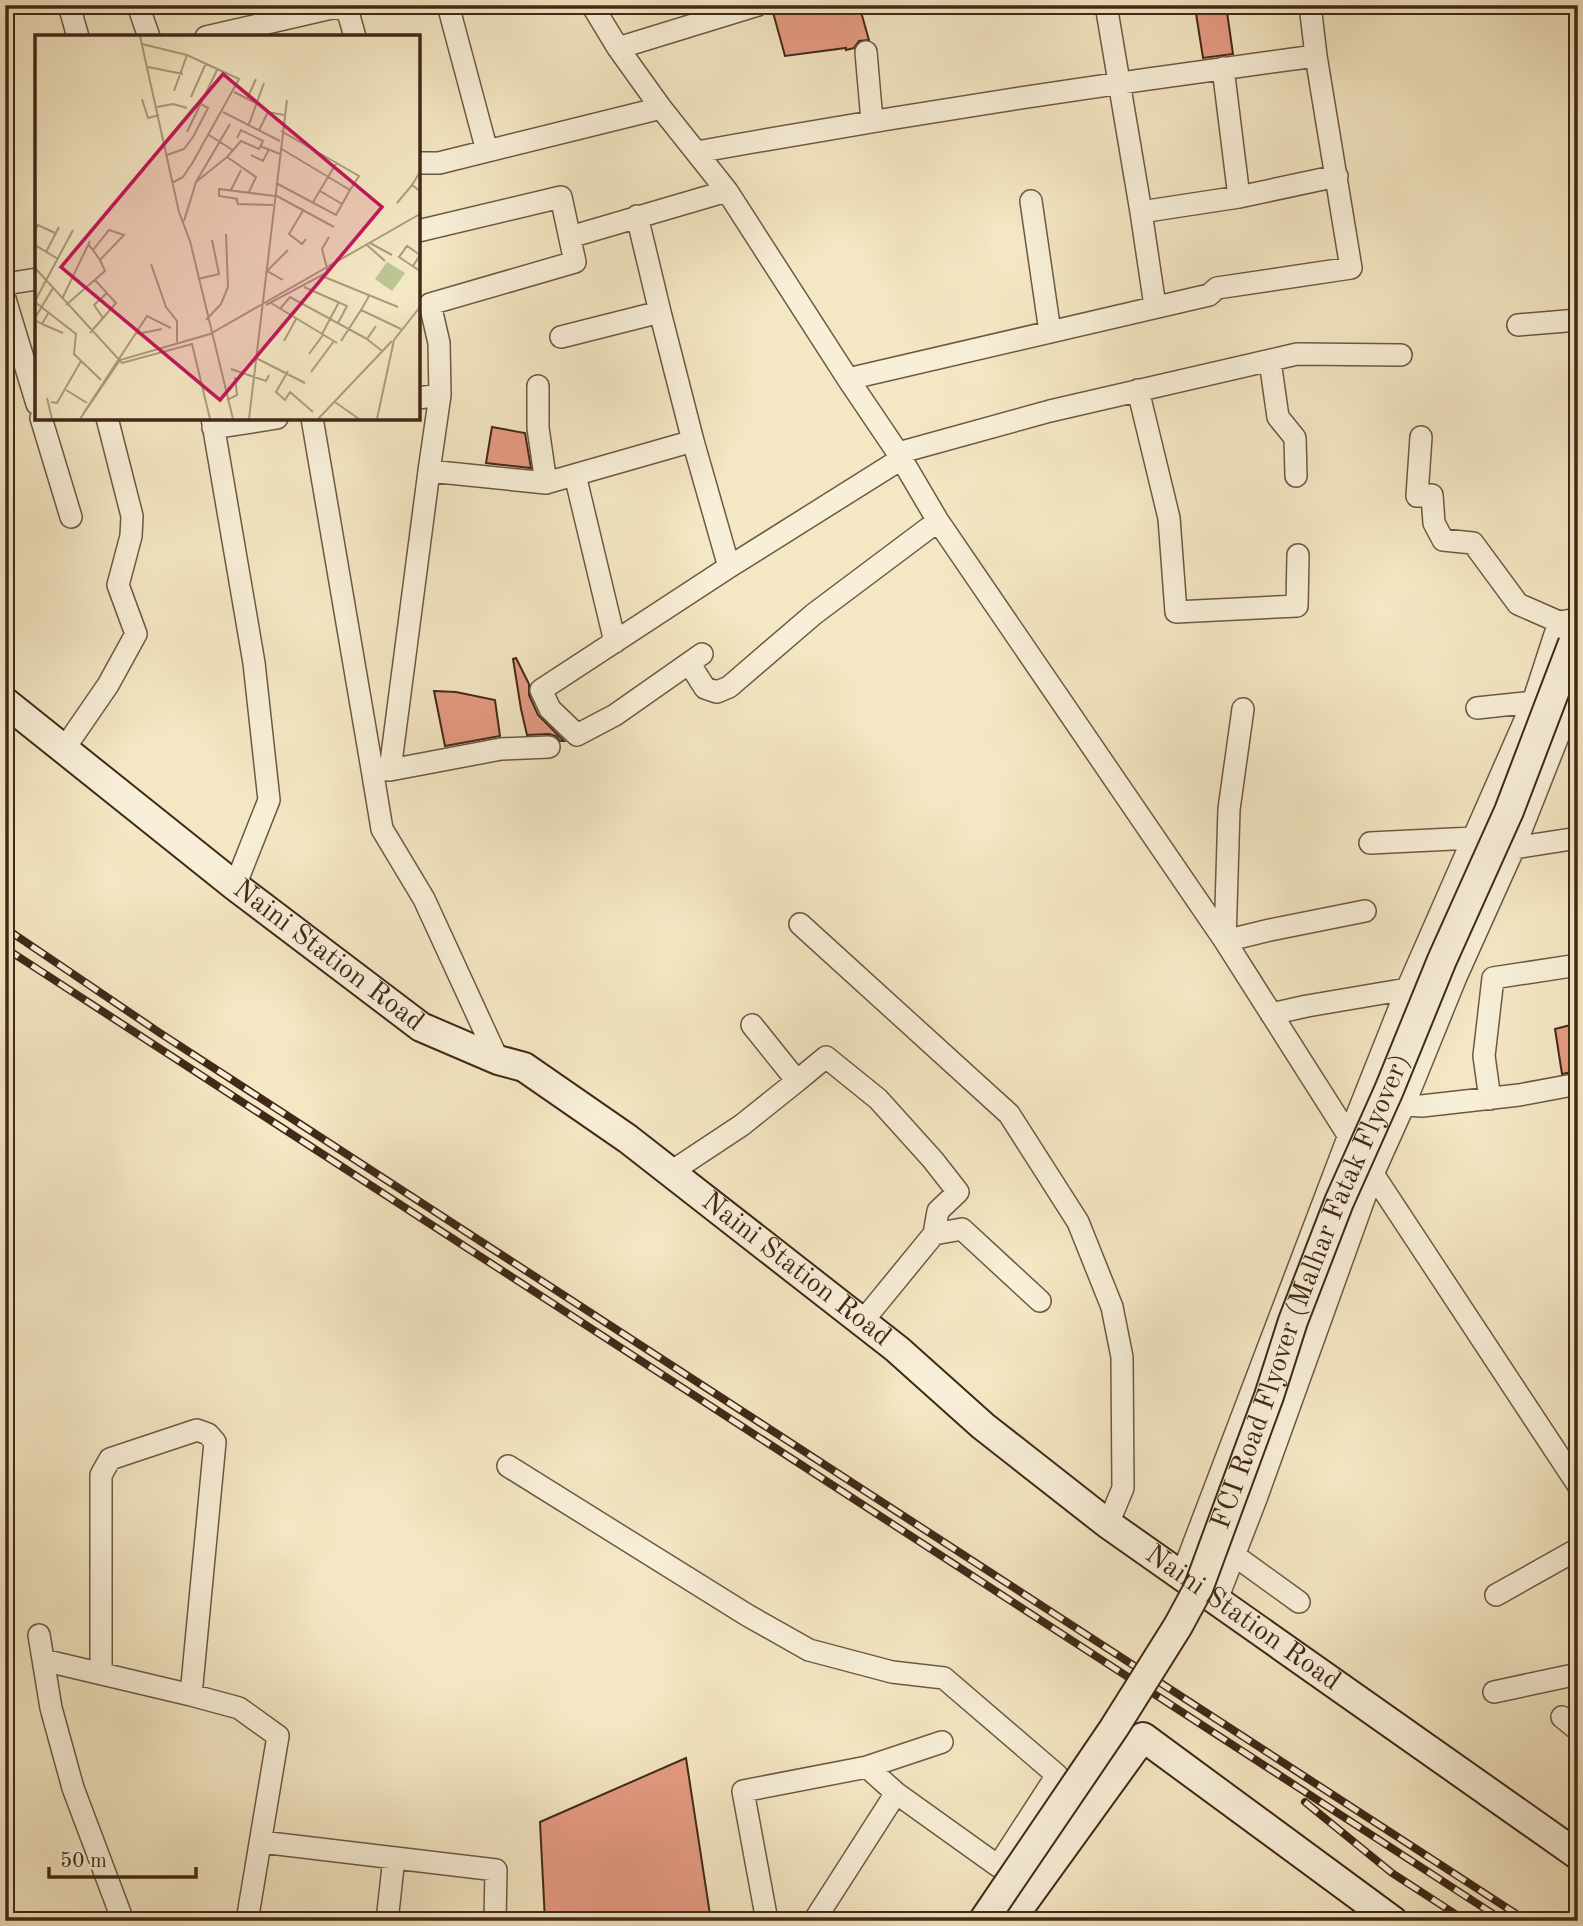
<svg xmlns="http://www.w3.org/2000/svg" width="1583" height="1926" font-family="'Old Standard TT',serif">
<style>
.building{fill:#e69b83;stroke:#412818;stroke-width:2}
.lines{fill:none;stroke-linecap:round;stroke-linejoin:round}
.street-casing{stroke:#6e5843;stroke-width:24}
.secondary-casing{stroke:#412818;stroke-width:32}
.street{stroke:#f8efd8;stroke-width:21}
.secondary{stroke:#f8efd8;stroke-width:28}
.rail-casing{stroke:#412818;stroke-width:8}
.rail{stroke:#f8efd8;stroke-width:5;stroke-dasharray:16;stroke-linecap:butt}
.secondary-bridge-casing{stroke:#412818;stroke-width:32;stroke-linecap:butt}
.secondary-bridge{stroke:#f8efd8;stroke-width:28}
.labels{text-anchor:middle;dominant-baseline:central;stroke-width:6;stroke-linejoin:round;paint-order:stroke}
.street-label{font-size:28px;fill:#412818;stroke:#f8efd8}
.inset-road{fill:none;stroke:#ac9b7f;stroke-width:2}
.view{fill:#c2185b;fill-opacity:0.15;stroke:#c2185b;stroke-width:3.5}
.inset-edge{fill:none;stroke:#412818;stroke-width:3.5}
</style>
<rect width="100%" height="100%" fill="#f4e7c3"/>
<filter id="stains"><feTurbulence type="fractalNoise" baseFrequency=".00286" numOctaves="4"/><feColorMatrix values="0 0 0 0 .2 0 0 0 0 .09 0 0 0 0 .02 0 0 0 .5 -.17"/></filter>
<radialGradient id="worn" r=".72"><stop offset=".6" stop-color="#630" stop-opacity="0"/><stop offset="1" stop-color="#630" stop-opacity=".3"/></radialGradient>
<path class="building" d="M771,5H859L869,40L859,41L854,48L846,50V48L785,56Z
M1209,5H1226L1233,54L1203,58L1195,7Z
M492,427L525,433L531,468L486,463Z
M516,658L529,684V695L538,715L564,741H560L556,736L549,734L527,735L521,709L513,659Z
M434,691L456,692L495,700L500,736L445,746Z
M1578,1023V1071L1562,1074L1555,1029Z
M686,1758L711,1921H545L540,1822Z"/>
<g class="lines">
<defs>
<path id="street" d="M69,5L78,37
M138,5L149,37
M335,5L336,7L348,12L355,37
M448,5L487,151
M592,5L618,48L661,108L727,191L848,379L898,453L938,521L1225,941L1373,1174L1578,1485
M1106,5L1141,212L1155,306
M1310,5L1316,56
M206,37L336,7
M618,48L758,5
M866,52L872,121
M1223,68L1239,197
M697,152C903,115 1109,83 1316,56L1351,268L1217,288L1209,295L848,379
M418,163H439L661,108
M1031,201L1050,332
M1141,212L1239,197L1337,176
M418,231L561,197L575,262L430,304L439,343L440,395L429,471
M570,237L727,191
M5,284L37,279
M5,299L37,404
M660,312L693,441
M1518,325L1578,320
M561,337L660,312L637,216
M1270,361L1278,417L1295,438L1296,476
M538,386V428L546,483
M1138,390L1169,518L1176,612L1297,606L1298,555
M418,398L440,395
M41,418L71,517
M212,418L254,663L269,800L235,886
M312,418L372,769
M213,428L277,418
M1421,437L1417,496L1432,495L1434,523L1443,540L1473,543L1518,604L1559,622L1578,619
M898,453L1050,411L1297,354L1401,355
M575,475L615,642
M702,654L615,715L577,735L550,709L541,690L729,567L901,459
M689,663L705,688L717,692L729,687L814,614L938,521
M1477,708L1533,702
M1243,709L1229,809L1225,941L1270,930L1365,911
M64,749L108,685L136,634L118,585L131,536L132,516L107,418
M390,770L501,749L549,747
M1370,843L1473,838
M1514,848L1578,838
M800,924L1009,1114L1078,1222L1112,1307L1122,1357L1123,1488L1108,1524
M1271,1014L1307,1006L1407,989
M752,1025L797,1081L826,1057L878,1099L933,1160L958,1192L938,1211L934,1234L862,1322
M498,1060L424,899L382,829L372,769L390,770L429,471L546,483L693,441L729,567
M1490,1099L1484,1056L1493,978L1578,965
M1404,1105L1422,1106L1519,1095L1578,1084
M671,1172L742,1125L797,1081
M934,1234L962,1229L1040,1301
M508,1466L747,1615L809,1650L892,1672L944,1678L1057,1775L998,1866L896,1793L867,1767
M1234,1555L1299,1602
M1181,1577L1349,1135L1407,989L1533,702L1559,622
M1496,1595L1578,1549
M1216,1602L1256,1499L1373,1174L1404,1105L1456,977L1514,848L1578,686
M39,1635L51,1708L73,1788L123,1921
M43,1660L191,1695L215,1442L208,1434L197,1430L110,1459L101,1475V1674
M1494,1692L1578,1674
M191,1695L239,1708L278,1736L247,1921
M1562,1717L1578,1730
M261,1842L496,1870L495,1921
M387,1921L394,1858
M767,1921L743,1791L867,1767L942,1742
M814,1921L896,1793"/>
<g id="secondary">
<path id="s1" d="M5,702L235,886L421,1027L498,1060L524,1067L628,1139L897,1349L983,1426L1108,1524L1578,1855"/>
<path d="M1010,1921L1143,1737L1393,1921"/>
</g>
</defs>
<use href="#street" class="street-casing"/>
<use href="#secondary" class="secondary-casing"/>
<use href="#street" class="street"/>
<use href="#secondary" class="secondary"/>
<defs>
<path id="rail" d="M5,928L160,1033L1527,1921
M5,948L1504,1921
M1305,1802L1392,1873L1466,1921"/>
</defs>
<use href="#rail" class="rail-casing"/>
<use href="#rail" class="rail"/>
<defs>
<g id="secondary-bridge">
<path id="s2" d="M983,1921L1114,1728L1178,1626L1198,1589L1269,1396L1293,1321L1339,1202L1389,1090L1442,960L1509,811L1573,643"/>
</g>
</defs>
<use href="#secondary-bridge" class="secondary-bridge-casing"/>
<use href="#secondary-bridge" class="secondary-bridge"/>
</g>
<g class="labels">
<g class="street-label">
<text stroke="none"><textPath href="#s1" startOffset="411">Naini Station Road</textPath></text>
<text stroke="none"><textPath href="#s1" startOffset="978">Naini Station Road</textPath></text>
<text stroke="none"><textPath href="#s2" startOffset="714">FCI Road Flyover (Malhar Fatak Flyover)</textPath></text>
<text stroke="none"><textPath href="#s1" startOffset="1545">Naini Station Road</textPath></text>
</g>
</g>
<g transform="translate(35 35)">
<rect width="385" height="385" fill="#f4e7c3"/>
<path d="M352,227L370,238L357,256L340,244Z" fill="#bbc594"/>
<path class="inset-road" d="M105,1L144,177L155,206L198,384M107,9L152,20L204,44L158,127L148,142L137,148M113,32L148,39M139,56L152,20M199,57L221,68M156,62L171,28M107,64L113,83L124,80M212,64L221,44M122,72L138,69L152,73M188,77L245,106M214,89L229,48M224,95L233,77L249,80M246,96L324,141L315,155M152,97L183,33M174,100L199,116M225,111L245,119M132,120L149,114L158,102L173,73L164,68M216,120L228,126L234,114M192,122L206,106L224,114L228,106L206,95L202,103M385,137L377,150L385,156M161,147L195,89M241,148L301,180L315,155L245,113M196,155L206,135M285,156L307,169M240,160L299,192M201,163L203,169L238,170M203,164L184,161V154L240,161M278,167L302,127M362,168L377,150M269,174L254,199L267,209L271,204M149,186L161,147L192,122L221,142L214,157M0,195L3,190L20,198M335,208L357,220M53,209L58,215L65,225L89,200L74,195L58,215M0,210L23,224M332,210L350,226M11,217L24,192M116,229L131,272L142,286V307M378,231L385,220L372,211L364,222L385,236M0,233L87,328L157,309L175,384M287,241L363,272M163,244L184,239L177,205M248,245L232,236L253,215M269,252L312,271L303,288M334,261L326,275L366,294M27,264L55,206M0,266L38,195M0,267L41,299L39,319L66,345M236,268L302,308M31,270L70,236L65,225M231,270L293,237L287,214L294,202M245,274L255,262L332,304M0,283L18,253M68,283L59,270L72,258M0,285L7,289L14,277M171,285L186,269L193,252L191,199M7,289L28,298M341,291L332,304L347,316M55,298L81,268L60,245M102,299L127,294M287,299L304,267M249,306L261,284M306,306L326,275M274,319L288,300M221,323L270,348M196,334L231,346L234,340M253,336L241,357L250,365L255,357L278,377M276,337L299,306M31,355L52,368M12,363L17,384M192,365L202,360L200,342M16,367L22,368L46,326M300,367L324,384M48,379L112,281L136,293M45,384L85,325L175,299L385,179M214,384L252,65M283,384L357,306M342,384L359,305L385,272"/>
<path class="view" d="M188,39L347,172L185,365L26,232Z"/>
<rect width="385" height="385" class="inset-edge"/>
</g>
<rect width="1583" height="1926" fill="none" stroke="#f4e7c3" stroke-width="28"/>
<rect x="7" y="7" width="1569" height="1912" fill="none" stroke="#412818" stroke-width="3.5"/>
<rect x="14" y="14" width="1555" height="1898" fill="none" stroke="#412818" stroke-width="2"/>
<path d="M49 1867v10h147v-10" fill="none" stroke="#412818" stroke-width="3.5"/>
<text x="60" y="1867" font-size="21" fill="#412818" stroke="#f8efd8" stroke-width="5" paint-order="stroke">50 m</text>
<rect width="100%" height="100%" filter="url(#stains)"/>
<rect width="100%" height="100%" fill="url(#worn)"/>
</svg>
